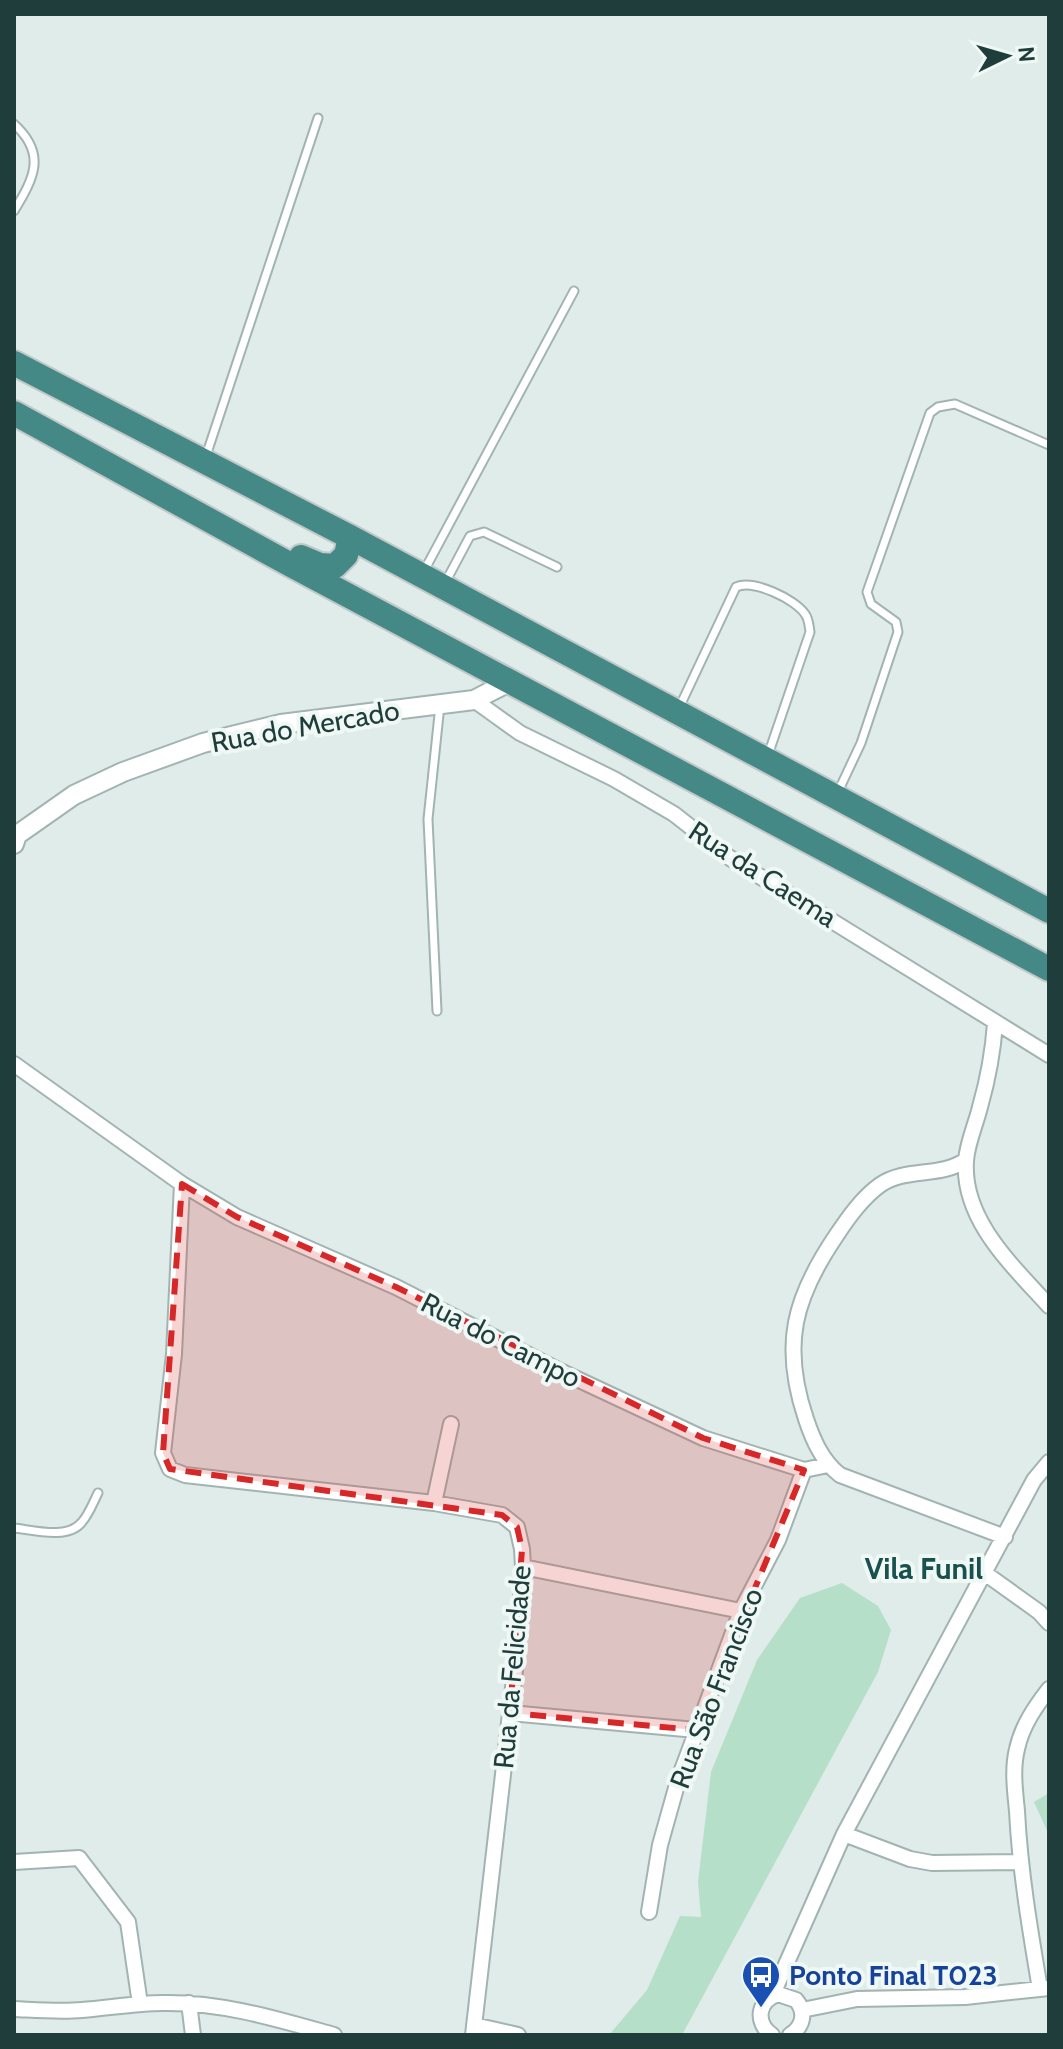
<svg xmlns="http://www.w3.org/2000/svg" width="1063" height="2049" font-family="Cabin,sans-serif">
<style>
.green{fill:#b6dfc9}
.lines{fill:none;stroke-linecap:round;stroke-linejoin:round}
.service-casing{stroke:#a2b4b1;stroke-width:11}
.minor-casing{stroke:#a2b4b1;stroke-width:18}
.tertiary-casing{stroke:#a2b4b1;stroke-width:22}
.trunk-casing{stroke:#c0c9c8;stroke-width:28}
.service{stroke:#fff;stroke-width:7}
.minor{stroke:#fff;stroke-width:14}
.tertiary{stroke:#fff;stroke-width:18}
.trunk{stroke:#448986;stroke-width:24}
.marked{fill:#d62828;fill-opacity:0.2;stroke:#d62828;stroke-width:6;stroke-dasharray:16 10;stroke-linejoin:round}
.labels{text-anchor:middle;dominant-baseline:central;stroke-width:8;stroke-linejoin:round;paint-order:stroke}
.street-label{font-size:28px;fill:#1f3e3b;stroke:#f0f8f6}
.transit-label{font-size:28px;font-weight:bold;fill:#164399;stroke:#f0f8f6;text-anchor:start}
.neighbourhood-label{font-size:30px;font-weight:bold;fill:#19514e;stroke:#f0f8f6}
</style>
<rect width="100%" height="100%" fill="#dfece9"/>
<path class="green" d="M842,1583L878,1606L891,1630L878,1672L682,2035H609L647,1990L680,1916L701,1917L698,1882L711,1772L757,1660L800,1598Z
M1049,1793V1835L1034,1802Z"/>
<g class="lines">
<defs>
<path id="service" d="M14,124C47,154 34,178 14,211
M206,456L318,118
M424,571L574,291
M445,583L470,536L484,532L557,567
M679,708L736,587C753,579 795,599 805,614C809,619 809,626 810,632L767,758
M837,794L861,743L898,632L896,622L871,604L867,592L930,413L938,407L955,404L1049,445
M437,1011L428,819L440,705
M14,1528C33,1530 68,1540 82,1522C89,1514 93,1503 98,1493"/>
<path id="minor" d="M474,700L520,733L614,779L674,814L730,858L1049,1055
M995,1023C993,1052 988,1079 980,1107C976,1124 967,1143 966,1161C962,1220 1013,1266 1049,1306
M14,1064L182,1184L237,1217L396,1287L560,1371L703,1438L804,1470L828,1465
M966,1160C940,1178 906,1167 880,1185C862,1198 848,1218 836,1236C794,1298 781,1345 806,1419C813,1440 822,1461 840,1475L1005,1537
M182,1184L174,1354L163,1453L170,1469L185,1475L434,1503L502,1515L517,1527L522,1549L523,1567L518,1644L473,2035
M434,1503L451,1424
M523,1567L741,1611
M986,1574L1039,1612L1049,1623
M510,1713L696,1730
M844,1834L910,1859L932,1863L1019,1862
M14,1862L79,1858L128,1922L140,2004
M649,1912L660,1845L678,1781L741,1611L778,1540L804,1470
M1040,1989C1030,1930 1020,1871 1017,1811C1015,1791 1012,1769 1017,1749C1022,1726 1035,1707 1049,1689
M772,1996L844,1834L1034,1480L1049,1462
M189,2003L193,2035
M14,2009C36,2010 60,2012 82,2010C109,2008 136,2003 163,2003C222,2002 277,2019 334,2035
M802,2010L857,1999L965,1997L1049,1988
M474,2025L518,2035
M772,2035C755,2023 757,2001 778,1994L796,2000C806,2012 804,2026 790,2035"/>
<path id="tertiary" d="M14,844L17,835L74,795L123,772L203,743L281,724L474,700L511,681"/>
<path id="trunk" d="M14,363L350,537L1049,911
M14,413L291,565L1049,969
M301,557L320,565L335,566L346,555L350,537"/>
</defs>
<use href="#service" class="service-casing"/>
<use href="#minor" class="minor-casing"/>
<use href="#tertiary" class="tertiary-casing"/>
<use href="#trunk" class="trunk-casing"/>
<use href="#service" class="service"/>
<use href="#minor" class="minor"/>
<use href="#tertiary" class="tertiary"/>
<use href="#trunk" class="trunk"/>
</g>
<path class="marked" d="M182,1184L237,1217L396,1287L703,1438L804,1470L696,1730L510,1713L522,1549L517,1527L502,1515L170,1469L163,1453Z"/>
<defs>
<symbol id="bus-pin" viewBox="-11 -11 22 30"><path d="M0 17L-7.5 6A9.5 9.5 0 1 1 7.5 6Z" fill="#1a4fb4" stroke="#f0f8f6"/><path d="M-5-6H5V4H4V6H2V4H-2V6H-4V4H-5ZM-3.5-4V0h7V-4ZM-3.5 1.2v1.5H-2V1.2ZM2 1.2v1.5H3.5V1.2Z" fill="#fff"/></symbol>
</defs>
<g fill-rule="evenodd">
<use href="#bus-pin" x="739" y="1953" width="44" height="60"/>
</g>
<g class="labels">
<g class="street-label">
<text transform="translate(305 726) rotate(-10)">Rua do Mercado</text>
<text transform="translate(763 874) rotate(33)">Rua da Caema</text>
<text transform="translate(501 1340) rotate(27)">Rua do Campo</text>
<text transform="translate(512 1667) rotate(-85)">Rua da Felicidade</text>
<text transform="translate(716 1688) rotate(-69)">Rua São Francisco</text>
</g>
<g class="transit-label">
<text x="789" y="1975">Ponto Final T023</text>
</g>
<g class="neighbourhood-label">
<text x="924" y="1568">Vila Funil</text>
</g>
</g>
<rect width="1063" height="2049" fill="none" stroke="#1f3e3b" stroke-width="32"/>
<g transform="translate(1007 56) rotate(85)" stroke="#f0f8f6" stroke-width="6" paint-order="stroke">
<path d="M0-6L14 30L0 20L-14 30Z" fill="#1f3e3b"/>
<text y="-12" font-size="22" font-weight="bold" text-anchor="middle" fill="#1f3e3b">N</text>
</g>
</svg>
